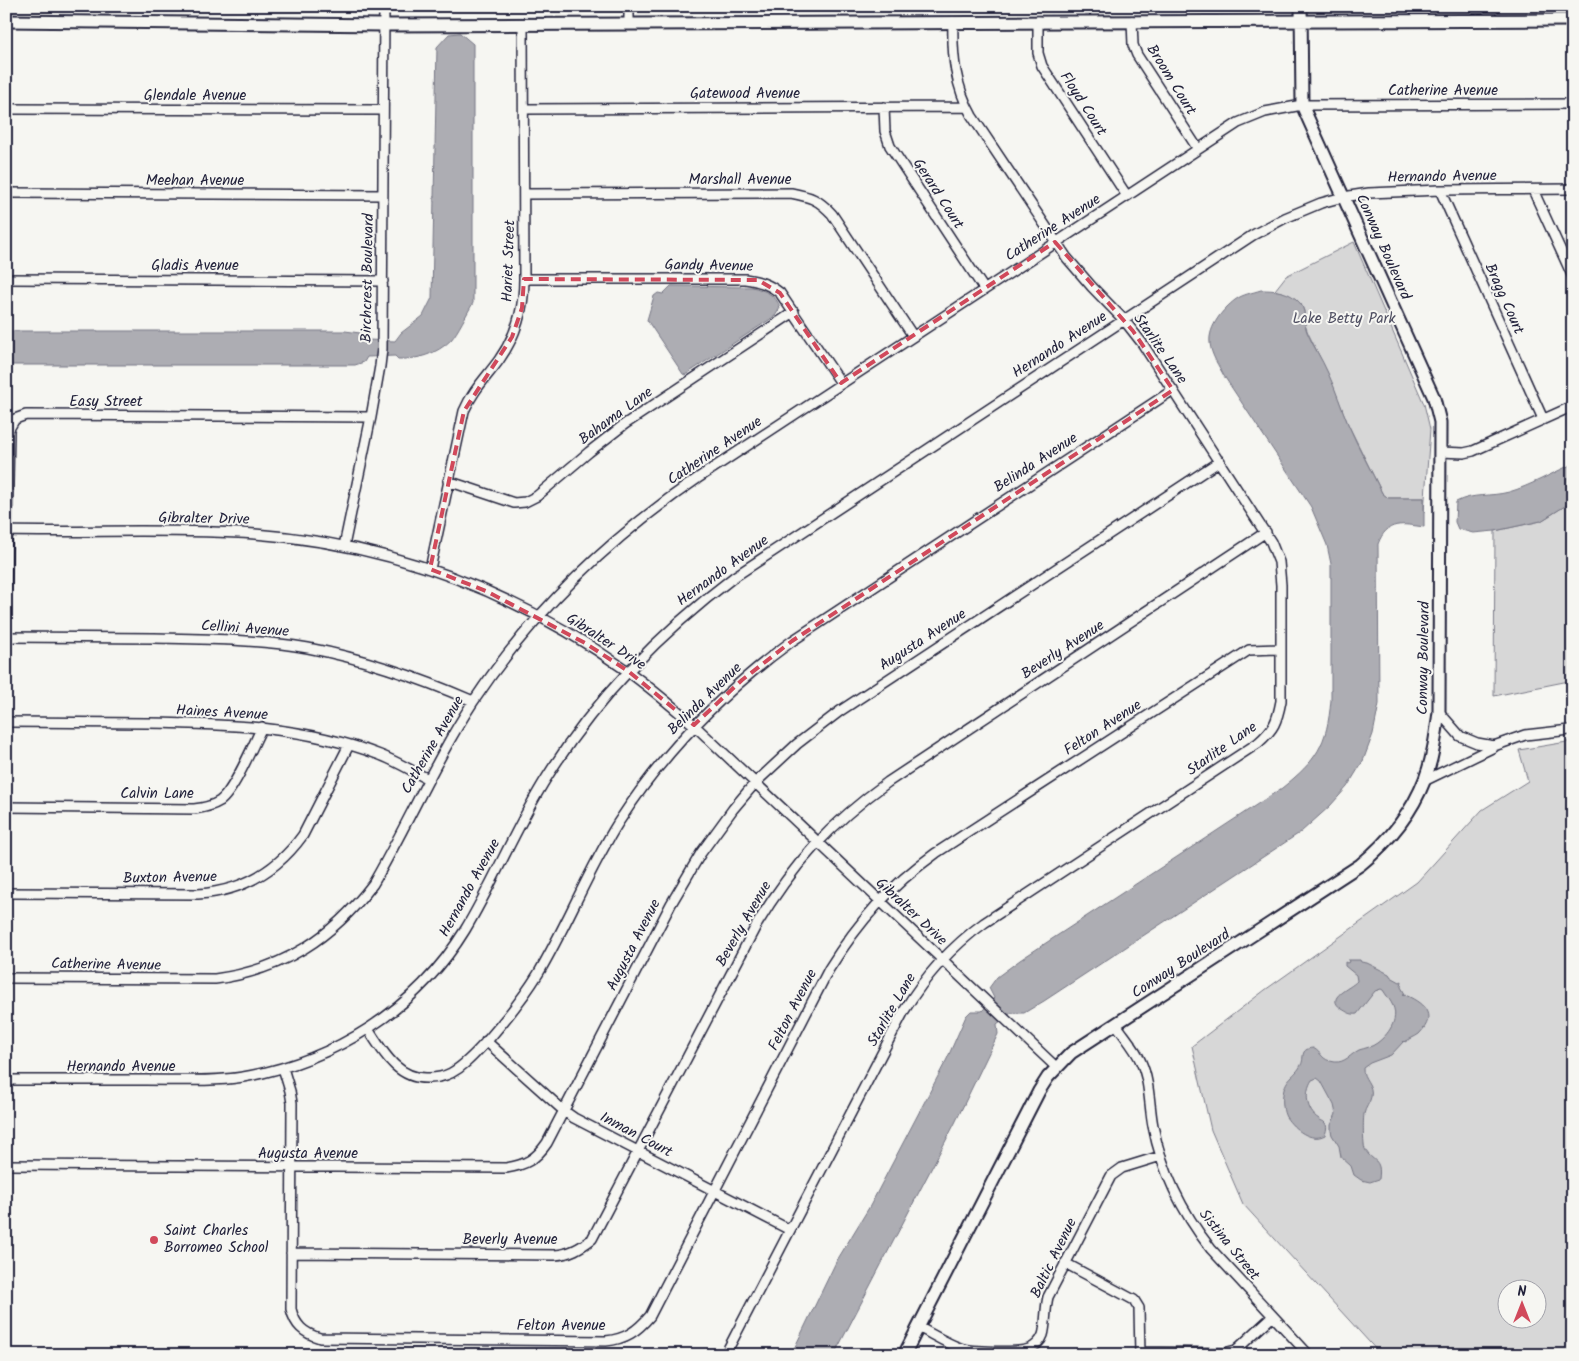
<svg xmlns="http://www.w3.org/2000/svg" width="1579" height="1361" font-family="Kalam,sans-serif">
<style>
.green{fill:#d7d7d7;stroke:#7c7c89;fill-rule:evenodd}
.water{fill:#adadb3;stroke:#757583}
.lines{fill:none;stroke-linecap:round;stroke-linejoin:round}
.minor-casing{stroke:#22223b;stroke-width:12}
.tertiary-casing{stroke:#22223b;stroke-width:15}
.minor{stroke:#f6f6f2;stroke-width:9}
.tertiary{stroke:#f6f6f2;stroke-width:11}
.marked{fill:none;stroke:#d1495b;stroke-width:4;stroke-dasharray:10 6;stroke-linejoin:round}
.poi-dot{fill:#d1495b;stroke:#f6f6f2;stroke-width:2}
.labels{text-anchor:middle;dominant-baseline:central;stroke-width:4;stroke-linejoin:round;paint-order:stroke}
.street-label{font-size:15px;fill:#22223b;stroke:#f6f6f2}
.park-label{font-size:15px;fill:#4f4f62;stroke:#f6f6f2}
.poi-label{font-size:15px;fill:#22223b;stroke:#f6f6f2;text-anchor:start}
</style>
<rect width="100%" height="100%" fill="#f6f6f2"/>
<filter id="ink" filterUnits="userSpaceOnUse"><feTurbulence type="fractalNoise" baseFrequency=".02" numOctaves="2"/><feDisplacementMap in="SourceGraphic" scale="10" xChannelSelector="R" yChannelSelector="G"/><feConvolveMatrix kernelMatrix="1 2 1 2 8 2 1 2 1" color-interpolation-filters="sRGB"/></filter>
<g filter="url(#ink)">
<path class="green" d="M1354,242L1424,404L1430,429L1424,512V498H1388L1382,493L1348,424L1329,376L1308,333L1305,325L1304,311L1301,304L1294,298L1275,290L1286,276Z
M1573,501V697L1569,681L1494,696L1495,531L1541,521Z
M1573,741V1355H1381L1243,1204L1211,1130L1192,1046L1265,990L1417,882L1482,810L1528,781L1519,750ZM1506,1288H1536V1318H1506Z"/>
<path class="water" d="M460,33L473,44V303C467,313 458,332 451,340C437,354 417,360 398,359L395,356L367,357L364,362L355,365H6V331H345L360,333L368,340L395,341L401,333L423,316L432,298L437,47L449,34Z
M671,286L752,287C764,290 777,295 780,308L775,316L685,375L683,374L647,320L654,296L658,293L663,294Z
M1261,290C1276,290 1290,291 1300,303C1307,312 1303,322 1307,332C1313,346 1322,359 1328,373C1336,390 1341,407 1348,424C1358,447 1371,470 1382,493L1388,498H1424V527C1402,524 1387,520 1378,544L1379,704L1373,734L1363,761L1347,787L1330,806L1301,832L1044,1001L1024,1013H1011L997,1024L998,1034L955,1123L834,1355H791L836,1262L870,1206L947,1059L966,1016L971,1011H982L994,998L989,988L997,977L1020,960L1282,788C1317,760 1327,745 1331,700V564L1327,545L1311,507L1224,376C1219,366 1211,355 1210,343C1208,327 1223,309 1235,300C1243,294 1252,293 1261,290Z
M1573,464V501L1541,521L1495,531L1473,533L1458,529L1455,522L1456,502C1473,493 1490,497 1509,492C1530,486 1552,473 1573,464Z
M1348,960H1360L1361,962L1367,963L1389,974L1391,977L1400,982L1402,981L1401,987L1405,994H1403C1422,1002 1439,1014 1419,1034C1415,1037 1409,1039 1405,1042L1404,1041L1391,1055L1370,1063L1363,1068C1362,1079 1374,1084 1371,1097C1370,1103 1365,1108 1364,1114C1363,1119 1363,1146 1365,1149C1372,1163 1382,1157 1379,1179L1370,1182L1361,1180L1354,1175L1351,1166L1341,1157L1339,1146L1332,1135L1331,1131V1125L1336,1114L1334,1105L1321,1081L1317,1078L1312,1080C1304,1092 1306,1111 1319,1119C1322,1122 1323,1120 1325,1123C1328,1127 1326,1131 1325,1135C1311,1143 1294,1129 1286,1117C1283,1112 1282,1101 1283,1094C1286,1076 1295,1077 1301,1065C1305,1058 1299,1049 1313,1048C1323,1053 1320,1060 1335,1062C1345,1063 1351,1054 1359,1050C1365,1048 1372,1047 1377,1043C1388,1035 1399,1020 1393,1006C1391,1001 1386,995 1383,990L1381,989L1375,991L1357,1014C1351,1015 1347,1012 1342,1009C1324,997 1350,989 1357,981L1356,975L1345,966V962L1347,963L1349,962Z"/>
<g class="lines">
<defs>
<path id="minor" d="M629,6V24
M1038,21V53L1042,66L1127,196
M1132,21L1133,45L1137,55L1198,149
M884,107L885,131L890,146L984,289
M6,109L383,110
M524,109L967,107
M1440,190L1543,419
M1533,190L1573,277
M6,193L383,195
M524,194L791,193C811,197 818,199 832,214L913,336
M6,279L383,281
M524,279H745C759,281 769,284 780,293L841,383
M1440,452L1464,453L1473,451L1573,406
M448,481L514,503L525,502L537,496L589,452L625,424L794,312
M6,531C89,533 173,528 255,534C391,544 516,592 626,670C650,687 672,706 694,725L1056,1067
M344,546L371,417L380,366L382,349L384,6
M430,569L464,411C473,390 486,378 499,360C516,336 524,308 524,279L523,24
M6,591L9,429L15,419L26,415L371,417
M6,637C55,637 105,638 154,638C205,639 257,639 308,648C366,659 420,678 473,701
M1439,712L1460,736L1477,743L1494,746L1525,735L1570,730
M6,722C53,722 100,723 147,723C228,724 304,726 380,755C396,761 412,771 428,779
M1424,781L1494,747
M6,807L194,809C203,808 212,806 220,801C234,791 253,745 262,727
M6,893L198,894C242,891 277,871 303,835L349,745
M6,978L215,979C283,970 332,938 373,884C408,824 435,760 473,702C532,613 610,538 698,478L1238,123L1265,112L1302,105L1573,104
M1116,1024C1124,1036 1136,1049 1141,1062C1150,1082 1149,1105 1153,1126C1162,1172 1182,1212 1211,1249L1309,1355
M368,1029C383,1052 398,1080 429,1078C437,1078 445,1076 451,1073C466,1065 477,1051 488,1040C506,1019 524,997 538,974C567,925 588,871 618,823C665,750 722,692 792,641L1173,390
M486,1041L564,1111L574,1118L790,1230
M283,1068L290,1091L292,1103L291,1309C295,1325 303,1333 320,1338L606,1341C626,1339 637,1331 650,1316L829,969C859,921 890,886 936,853L1249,650L1281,649
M6,1080C53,1080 100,1080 146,1080C178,1080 211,1082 243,1077C334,1061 416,1010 465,930C495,880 516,826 547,777C596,698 660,633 734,577L1124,320L1253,235L1285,218L1321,203L1343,197L1369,193L1440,190L1573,189
M6,1165L506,1168C526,1165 536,1159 547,1143L671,904L701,853L733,809L755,783L797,744L840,711L1220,461
M291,1253L555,1255C570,1254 580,1248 592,1239L756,926C792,865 831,823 888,782L1266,532
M1065,1263L1134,1300L1139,1308L1140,1355
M918,1327C932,1334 946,1343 960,1348C971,1352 1019,1353 1029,1349C1035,1347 1041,1341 1043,1335C1046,1326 1045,1309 1048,1297L1111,1176L1122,1168L1161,1156
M1140,1352L1224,1353L1236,1350L1273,1316
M725,1355L904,1011C925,976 951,947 984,923L1258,743C1274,729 1277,722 1281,701V585L1279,562L1271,542L1142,343L1124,320L1092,287L1067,258L972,116C955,86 952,56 953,22"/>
<path id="tertiary" d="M6,21L384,25L1573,20
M904,1355L1039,1091L1048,1077L1071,1053L1360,865C1388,842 1412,813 1425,779C1433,758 1436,734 1439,712L1440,422L1434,398L1302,105L1301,6"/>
</defs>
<use href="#minor" class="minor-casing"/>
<use href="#tertiary" class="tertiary-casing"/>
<use href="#minor" class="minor"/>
<use href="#tertiary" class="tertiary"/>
</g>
</g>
<path class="marked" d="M1055,242L1133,331L1173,390L792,641L742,680L694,725L628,671L585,643L486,591L430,569L464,411L512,337L522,308L524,279L758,280L780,293L841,383Z"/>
<circle class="poi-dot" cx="154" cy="1240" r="5"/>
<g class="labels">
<g class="street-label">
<text transform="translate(1171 80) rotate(58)">Broom Court</text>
<text x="1443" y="91">Catherine Avenue</text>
<text x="745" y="94">Gatewood Avenue</text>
<text x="195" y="96">Glendale Avenue</text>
<text transform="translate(1083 104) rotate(57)">Floyd Court</text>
<text transform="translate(1442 177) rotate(-1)">Hernando Avenue</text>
<text x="740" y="180">Marshall Avenue</text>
<text x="195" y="181">Meehan Avenue</text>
<text transform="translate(938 194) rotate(57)">Gerard Court</text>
<text transform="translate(1053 228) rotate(-33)">Catherine Avenue</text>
<text transform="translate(1383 247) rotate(66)">Conway Boulevard</text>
<text transform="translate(509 261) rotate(-88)">Hariet Street</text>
<text x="195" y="266">Gladis Avenue</text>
<text transform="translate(709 266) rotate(1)">Gandy Avenue</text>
<text transform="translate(368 278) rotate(-89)">Birchcrest Boulevard</text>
<text transform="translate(1504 299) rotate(66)">Bragg Court</text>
<text transform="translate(1060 345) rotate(-33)">Hernando Avenue</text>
<text transform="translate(1160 349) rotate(55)">Starlite Lane</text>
<text x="106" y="402">Easy Street</text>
<text transform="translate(616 416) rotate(-36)">Bahama Lane</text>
<text transform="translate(715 451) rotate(-34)">Catherine Avenue</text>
<text transform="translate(1036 463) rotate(-33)">Belinda Avenue</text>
<text transform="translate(204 519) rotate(1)">Gibralter Drive</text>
<text transform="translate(723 571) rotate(-36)">Hernando Avenue</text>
<text transform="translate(245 629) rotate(4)">Cellini Avenue</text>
<text transform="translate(923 640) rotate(-33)">Augusta Avenue</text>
<text transform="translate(606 642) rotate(33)">Gibralter Drive</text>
<text transform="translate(1063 650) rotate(-33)">Beverly Avenue</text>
<text transform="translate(1424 658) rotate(-89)">Conway Boulevard</text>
<text transform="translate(705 699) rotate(-44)">Belinda Avenue</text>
<text transform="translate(222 713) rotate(3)">Haines Avenue</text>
<text transform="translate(1103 728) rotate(-33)">Felton Avenue</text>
<text transform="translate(433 745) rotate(-60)">Catherine Avenue</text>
<text transform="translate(1222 749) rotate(-35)">Starlite Lane</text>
<text x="157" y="794">Calvin Lane</text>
<text transform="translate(170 878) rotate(-1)">Buxton Avenue</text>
<text transform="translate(470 888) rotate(-61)">Hernando Avenue</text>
<text transform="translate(911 912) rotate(43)">Gibralter Drive</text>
<text transform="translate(744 924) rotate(-60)">Beverly Avenue</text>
<text transform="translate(634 945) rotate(-63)">Augusta Avenue</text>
<text transform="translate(1181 964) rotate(-33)">Conway Boulevard</text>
<text transform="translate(106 965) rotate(1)">Catherine Avenue</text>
<text transform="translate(793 1010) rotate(-63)">Felton Avenue</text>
<text transform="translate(892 1010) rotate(-60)">Starlite Lane</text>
<text x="121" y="1067">Hernando Avenue</text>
<text transform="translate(636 1135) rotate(28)">Inman Court</text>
<text x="308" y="1154">Augusta Avenue</text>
<text x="510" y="1240">Beverly Avenue</text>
<text transform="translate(1229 1245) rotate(51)">Sistina Street</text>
<text transform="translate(1054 1258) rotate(-64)">Baltic Avenue</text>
<text x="561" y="1326">Felton Avenue</text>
</g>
<g class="park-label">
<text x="1344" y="319">Lake Betty Park</text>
</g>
<g class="poi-label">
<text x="164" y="1231">Saint Charles<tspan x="164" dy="17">Borromeo School</tspan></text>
</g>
</g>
<rect width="1579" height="1361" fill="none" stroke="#f6f6f2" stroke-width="25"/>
<rect x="12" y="12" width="1554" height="1336" fill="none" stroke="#22223b" stroke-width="2" filter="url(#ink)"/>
<g transform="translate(1522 1304)"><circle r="24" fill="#f6f6f2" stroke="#a1a1a9"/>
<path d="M0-4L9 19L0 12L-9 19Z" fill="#d1495b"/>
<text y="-8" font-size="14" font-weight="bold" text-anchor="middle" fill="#22223b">N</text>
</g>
</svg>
